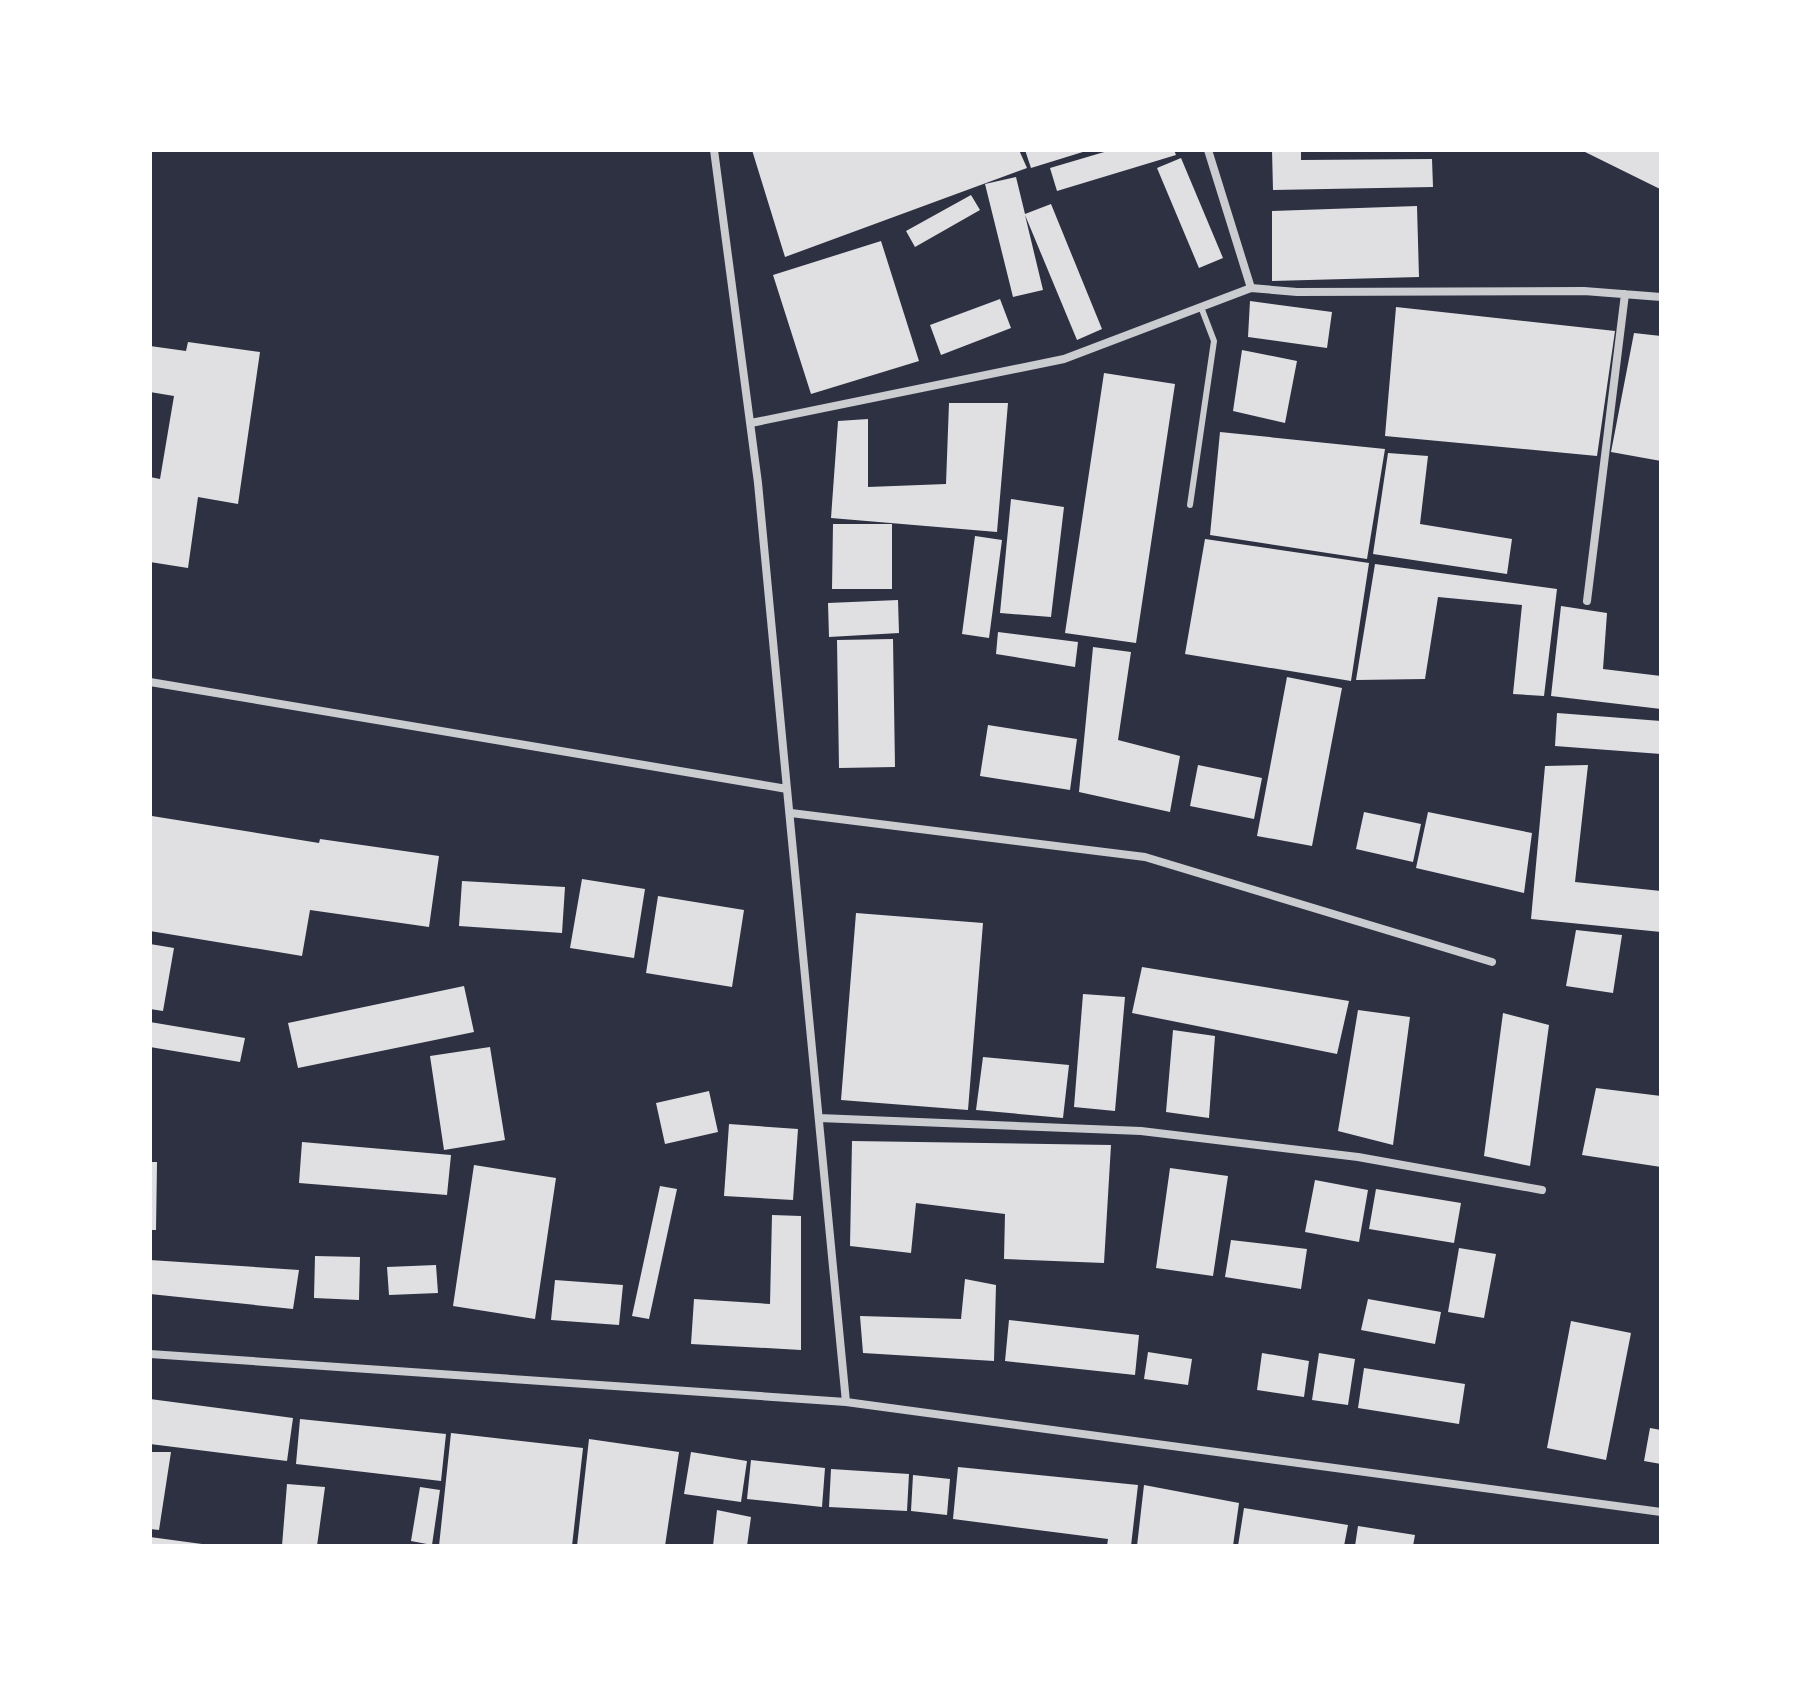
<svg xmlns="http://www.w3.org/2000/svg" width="1811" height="1696" font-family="'IBM Plex Serif',serif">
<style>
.building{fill:#e0e0e3}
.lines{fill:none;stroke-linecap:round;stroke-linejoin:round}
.service{stroke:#caccd0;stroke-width:6}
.minor{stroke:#caccd0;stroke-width:8}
</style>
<rect width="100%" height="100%" fill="#2d3142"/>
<path class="building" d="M752,150H1019L1027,168L785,257Z
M1025,150H1086V151L1031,168Z
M1111,150H1174L1176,155L1057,191L1050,168Z
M1272,150H1301V160L1432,159L1433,187L1273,190Z
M1581,150H1661V188L1660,189Z
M1181,158L1223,258L1199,268L1157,168Z
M1016,177L1025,214L1051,204L1102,329L1077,340L1025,215L1043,290L1013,297L985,184Z
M971,195L980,210L915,247L906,231Z
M1417,206L1419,277L1272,281V211Z
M881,241L919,361L811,394L773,275Z
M1000,299L1011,328L941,355L930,325Z
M1250,301L1332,312L1327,348L1248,337Z
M1396,307L1615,331L1597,456L1385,436Z
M1634,333L1661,336V461L1611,452Z
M188,342L260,352L238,504L198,497L188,568L150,562V477L160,479L174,396L150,392V346L186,351Z
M1242,350L1297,361L1285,423L1233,411Z
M1104,373L1175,384L1136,643L1065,633Z
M949,403H1008L997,532L831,518L838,421L868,419V487L946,484Z
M1220,432L1385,449L1367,559L1210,535Z
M1388,453L1428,456L1420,524L1512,539L1507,574L1373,554Z
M1011,499L1064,507L1051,617L1000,613Z
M833,524H892V589H832Z
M975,536L1002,540L989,638L962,634Z
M1205,539L1369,563L1351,681L1185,654Z
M1375,564L1557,589L1544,696L1513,694L1522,605L1438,597L1425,679L1356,680Z
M898,600L899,633L829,637L828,603Z
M1561,606L1607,613L1603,669L1661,676V709L1551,696Z
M998,632L1078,642L1075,667L996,654Z
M893,639L895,767L839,768L837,640Z
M1093,647L1131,652L1118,740L1180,756L1170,812L1079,792Z
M1287,677L1342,688L1312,846L1257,836Z
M1557,713L1661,721V754L1555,746Z
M988,725L1077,739L1070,790L980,776Z
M1198,765L1262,778L1254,819L1190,806Z
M1588,765L1575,882L1661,891V932L1531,919L1545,766Z
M1364,812L1421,824L1413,862L1356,849Z
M1428,812L1532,833L1524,893L1416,868Z
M152,816L319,843L320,839L439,856L429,927L310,910L302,956L150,931Z
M582,879L645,889L634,958L570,948Z
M462,881L565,887L562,933L459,926Z
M658,896L744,910L732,987L646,973Z
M856,913L983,923L968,1110L841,1100Z
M1576,930L1622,935L1613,993L1566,986Z
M150,944L174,948L163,1011L150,1009Z
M1142,967L1349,1001L1337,1054L1132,1013Z
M464,986L474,1032L298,1068L288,1023Z
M1083,994L1125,997L1115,1111L1074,1107Z
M1358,1010L1410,1017L1393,1145L1338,1131Z
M1503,1013L1549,1025L1530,1166L1484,1156Z
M150,1022L245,1038L240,1062L150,1047Z
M1173,1030L1215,1036L1209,1118L1166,1112Z
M490,1047L505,1140L444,1150L430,1056Z
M983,1057L1069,1065L1063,1118L976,1110Z
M1596,1088L1661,1096V1167L1582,1155Z
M709,1091L718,1132L665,1144L656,1103Z
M729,1124L798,1129L793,1200L724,1196Z
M852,1141L1111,1145L1104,1263L1004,1259L1005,1214L916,1203L911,1253L850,1246Z
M302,1142L451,1155L447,1195L299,1183Z
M150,1162H157L156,1230H150Z
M474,1165L556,1178L535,1319L453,1306Z
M1170,1168L1228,1176L1213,1276L1156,1268Z
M1315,1180L1368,1190L1359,1242L1305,1232Z
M660,1186L677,1189L649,1319L632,1316Z
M1376,1189L1461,1203L1454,1243L1369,1229Z
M772,1215L801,1216V1350L691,1344L694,1299L770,1304Z
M1231,1240L1307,1249L1301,1289L1225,1277Z
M1459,1248L1496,1254L1484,1318L1448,1312Z
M315,1256L360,1257L359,1300L314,1298Z
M150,1260L299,1270L293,1309L150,1294Z
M436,1265L438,1293L389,1295L387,1267Z
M965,1279L996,1285L994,1361L863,1353L860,1316L961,1319Z
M555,1280L623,1285L619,1325L551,1320Z
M1368,1299L1441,1312L1435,1344L1361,1330Z
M1009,1320L1139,1335L1135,1375L1005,1361Z
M1571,1321L1631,1333L1606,1460L1547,1448Z
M1148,1352L1192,1359L1188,1385L1144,1379Z
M1262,1353L1309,1361L1304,1397L1257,1390Z
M1319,1353L1355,1359L1348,1405L1312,1400Z
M1364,1368L1465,1384L1459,1424L1358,1408Z
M150,1399L293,1418L287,1461L150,1444Z
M300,1419L446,1434L441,1481L296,1464Z
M1650,1428L1661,1430V1464L1644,1461Z
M451,1433L583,1448L572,1546H439Z
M589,1439L679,1452L665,1546H577Z
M150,1452H171L159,1530L150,1529Z
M691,1452L747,1461L741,1502L684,1494Z
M751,1460L825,1468L822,1507L747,1499Z
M958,1467L1138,1485L1131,1546H1107L1108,1539L953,1519Z
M831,1469L909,1474L907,1511L829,1507Z
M913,1475L950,1479L947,1515L911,1511Z
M287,1484L325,1487L317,1546H282Z
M1144,1485L1239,1503L1233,1546H1137Z
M420,1487L440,1490L432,1545L411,1541Z
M1244,1508L1348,1525L1344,1546H1238Z
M717,1510L751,1517L747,1546H713Z
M1358,1526L1415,1535L1413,1546H1355Z
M150,1537L202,1544V1546H150Z"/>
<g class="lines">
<path class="service" d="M1190,505L1214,341L1201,307"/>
<path class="minor" d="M714,150L758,483L787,789
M1208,150L1251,288L1297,292L1584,291L1661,297
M751,423L1064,359L1251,288
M1587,601L1625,294
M150,682L787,789L846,1402
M791,813L1145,857L1492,962
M819,1118L1141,1131L1358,1157L1542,1190
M150,1354L846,1402L1661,1512"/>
</g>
<rect width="1811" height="1696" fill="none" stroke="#ffffff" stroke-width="304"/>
</svg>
